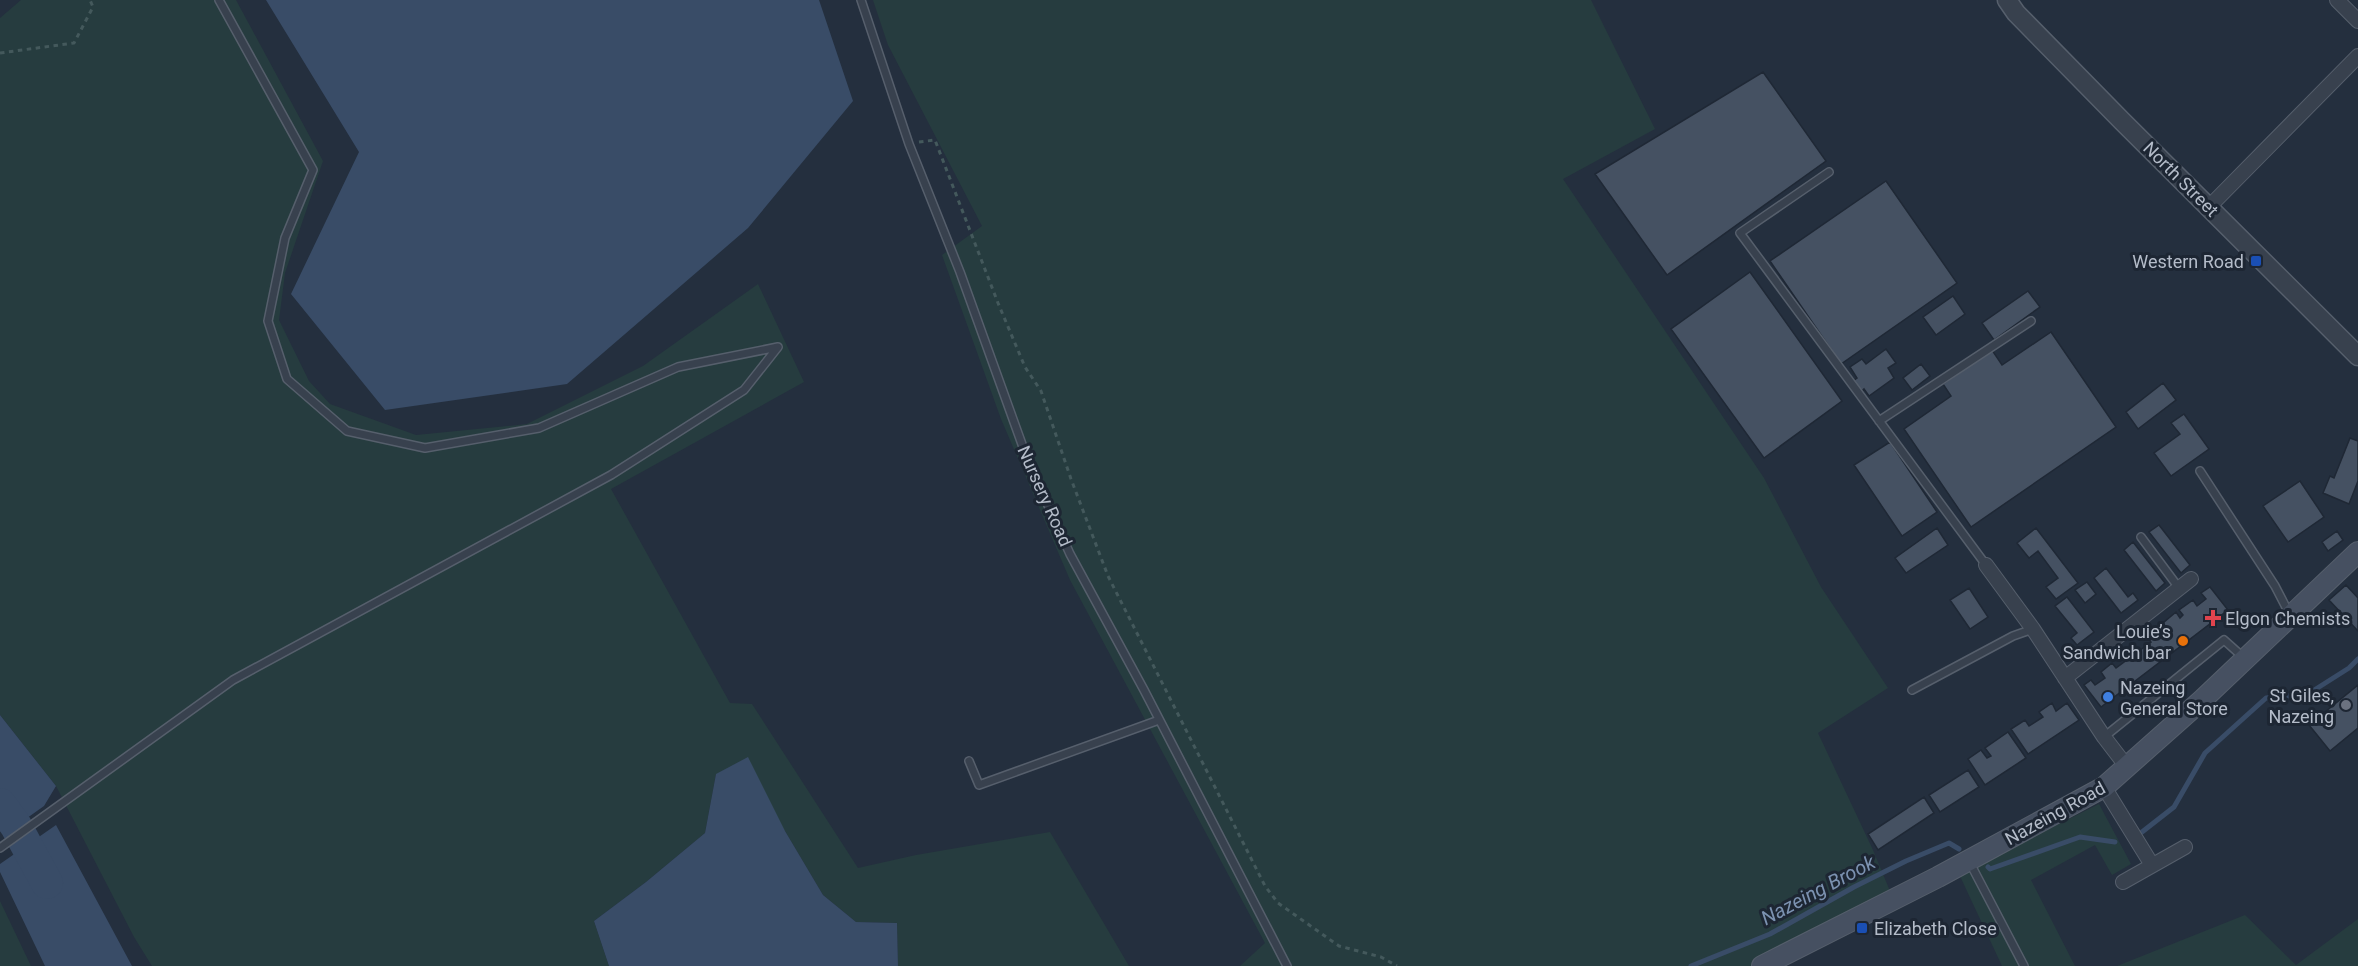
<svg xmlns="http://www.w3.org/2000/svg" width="2358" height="966" font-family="Roboto,sans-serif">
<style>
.green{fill:#263c3f}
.water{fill:#394c67}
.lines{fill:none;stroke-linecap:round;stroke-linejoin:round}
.stream{stroke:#394c67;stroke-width:5}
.river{stroke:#394c67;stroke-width:32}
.building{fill:#455162;stroke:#1f2835;stroke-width:1.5}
.service-casing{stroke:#565f6c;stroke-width:10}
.minor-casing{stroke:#565f6c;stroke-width:16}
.tertiary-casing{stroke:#565f6c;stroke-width:21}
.secondary-casing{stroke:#565f6c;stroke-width:22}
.path{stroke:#44595c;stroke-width:3;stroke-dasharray:4.5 4.5;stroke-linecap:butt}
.service{stroke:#38414e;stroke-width:7}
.minor{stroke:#38414e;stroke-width:14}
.tertiary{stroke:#38414e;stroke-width:18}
.secondary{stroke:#465061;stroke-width:20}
.transit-dot{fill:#1a4fb4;stroke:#1d2633;stroke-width:2}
.health-dot{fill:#e0444e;stroke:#1d2633;stroke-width:2}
.food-dot{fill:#e8710a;stroke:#1d2633;stroke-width:2}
.shop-dot{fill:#3f7fe0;stroke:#1d2633;stroke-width:2}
.worship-dot{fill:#6b7280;stroke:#1d2633;stroke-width:2}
.labels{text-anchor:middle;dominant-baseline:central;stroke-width:6;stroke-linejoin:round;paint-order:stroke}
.street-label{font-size:18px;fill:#b4bcc9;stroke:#1d2633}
.poi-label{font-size:18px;fill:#b4bcc9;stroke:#1d2633;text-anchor:end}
.water-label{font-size:20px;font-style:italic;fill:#7c92b1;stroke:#1d2633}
</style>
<rect width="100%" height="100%" fill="#242f3e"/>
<path class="green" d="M21,0H236L323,161L285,273L279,320L309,381L330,404L416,435L527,424L643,366L758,284L804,382L611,489L730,703L752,704L858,868L916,855L1050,832L1129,966H898L897,923L856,922L823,895L785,831L716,774L705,833L646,882L594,921L609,966H152L134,937L56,786L0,715V18Z
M873,0H1591L1655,129L1563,179L1764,478L1821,587L1888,688L1818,733L1873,850L1897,908L1780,966H1240L1265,943L1070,580L1001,419L942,255L982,226L888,45Z
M2099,804L2131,864L2112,875L2095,845L2031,880L2075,966H2002L1959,874Z
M0,901L31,966H0Z
M2245,915L2296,965L2358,919V966H2117Z"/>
<path class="water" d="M266,0H819L853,101L748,228L567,384L385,410L291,294L359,152Z
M0,715L56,786L44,806L6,833L0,831Z
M748,757L785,831L823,895L856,922L897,923L898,966H609L594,921L646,882L705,833L716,774Z
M56,825L132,966H45L0,872V864Z"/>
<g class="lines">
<path class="stream" d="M2142,832L2174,807L2205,753L2266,698L2308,694L2349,668L2358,659
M1988,867L1990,869L2080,837L2115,842
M1691,966L1770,934L1854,887L1906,861L1949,843L1959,849"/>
<path class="river" d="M0,804L16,826L47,883"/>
</g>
<path class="building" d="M1763,72L1826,161L1667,275L1595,174Z
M1886,181L1957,283L1841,364L1770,261Z
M1750,272L1842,401L1764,458L1671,329Z
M2028,291L2040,307L1994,340L1982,323Z
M1953,296L1965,314L1936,335L1923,317Z
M2051,332L2116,427L1971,527L1904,429L1951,396L1943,384L1992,350L2002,365Z
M1886,349L1896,363L1888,368L1894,378L1869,396L1864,389L1861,392L1853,381L1857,378L1850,367L1862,359L1866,364Z
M1921,364L1930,376L1912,390L1903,378Z
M2163,383L2176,400L2138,429L2126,412Z
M2184,414L2209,449L2171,476L2154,453L2180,434L2171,423Z
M2350,438L2358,441V481L2349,504L2323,493L2330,476L2334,478Z
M1890,442L1937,512L1902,536L1854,465Z
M2300,481L2324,517L2288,542L2263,506Z
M2159,525L2190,565L2181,573L2149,532Z
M1937,528L1948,545L1906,573L1895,558Z
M2036,528L2078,583L2056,599L2046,587L2058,578L2038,551L2029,558L2017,543Z
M2337,531L2343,540L2328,551L2322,542Z
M2133,542L2165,583L2156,591L2124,550Z
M2106,568L2128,597L2133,593L2138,600L2121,613L2094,578Z
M2087,582L2096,594L2085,603L2075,590Z
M2346,585L2358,598V631L2329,600Z
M2210,587L2228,610L2101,707L2084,685L2091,680L2095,685L2105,678L2101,672L2112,663L2116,668L2128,659L2124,654L2135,646L2139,651L2151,642L2146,636L2152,632L2157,638L2168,630L2163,623L2176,612L2180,618L2183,615L2179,610L2193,600L2197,606L2206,599L2201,593Z
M1969,588L1988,617L1970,629L1950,600Z
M2067,597L2094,632L2077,645L2071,638L2077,633L2055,606Z
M2358,685V728L2330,751L2309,725Z
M2052,703L2056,711L2067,703L2079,720L2028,754L2011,729L2025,720L2029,726L2043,717L2039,712Z
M2008,732L2026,758L1985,785L1968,759L1981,750L1987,758L1991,756L1985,748Z
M1968,770L1979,787L1940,812L1929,795Z
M1924,797L1934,813L1878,850L1868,834Z"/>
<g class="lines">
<defs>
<path id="service" d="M861,0L909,144L960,272L1028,461L1070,554L1144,690L1287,966
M1829,172L1740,233L1986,565
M1879,421L2031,321
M2200,471L2275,586L2290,615
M2141,537L2179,588
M1912,690L2013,636L2033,629
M2104,737L2224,640L2243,657
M969,761L979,785L1159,720
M0,848L233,680L611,475L744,390L778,347L678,367L539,428L425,448L347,431L287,379L268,321L285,238L313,170L219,0
M1970,863L2024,966"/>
<path id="minor" d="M2337,0L2358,21
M2209,207L2358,56
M1986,565L2033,629L2104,737L2127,767
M2065,678L2191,579
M2104,787L2152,865
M2123,882L2185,847"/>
<path id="tertiary" d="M2007,0L2016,13L2122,121L2358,356"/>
<path id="secondary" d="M1762,966L1938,877L2104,787L2202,700L2358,552"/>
</defs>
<use href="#service" class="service-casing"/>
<use href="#minor" class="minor-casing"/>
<use href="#tertiary" class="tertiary-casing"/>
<use href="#secondary" class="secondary-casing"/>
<path class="path" d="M0,53L74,43L93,7L90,0
M919,142L935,140L998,303L1025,367L1041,391L1071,479L1108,576L1265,886L1278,903L1339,946L1381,957L1397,966"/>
<use href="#service" class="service"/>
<use href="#minor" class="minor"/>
<use href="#tertiary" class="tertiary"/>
<use href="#secondary" class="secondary"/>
</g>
<g class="transit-dot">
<rect x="2250" y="255" width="12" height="12" rx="3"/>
<rect x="1856" y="922" width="12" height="12" rx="3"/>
</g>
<path class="health-dot" d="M2210 609h6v6h6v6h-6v6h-6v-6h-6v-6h6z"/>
<circle class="food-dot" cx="2183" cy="641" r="6"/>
<circle class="shop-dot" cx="2108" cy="697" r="6"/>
<circle class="worship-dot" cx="2346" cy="705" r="6"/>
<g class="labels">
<g class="street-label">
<text transform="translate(2181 179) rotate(45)">North Street</text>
<text transform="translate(1045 496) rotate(66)">Nursery Road</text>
<text transform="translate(2055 813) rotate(-29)">Nazeing Road</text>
</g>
<g class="poi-label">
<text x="2244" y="261">Western Road</text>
<text x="2225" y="618" text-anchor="start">Elgon Chemists</text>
<text x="2171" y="631">Louie’s<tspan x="2171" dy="21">Sandwich bar</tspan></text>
<text x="2120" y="687" text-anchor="start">Nazeing<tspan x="2120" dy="21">General Store</tspan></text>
<text x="2334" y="695">St Giles,<tspan x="2334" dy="21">Nazeing</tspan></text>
<text x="1874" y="928" text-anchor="start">Elizabeth Close</text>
</g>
<g class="water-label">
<text transform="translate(1818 890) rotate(-28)">Nazeing Brook</text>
</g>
</g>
</svg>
